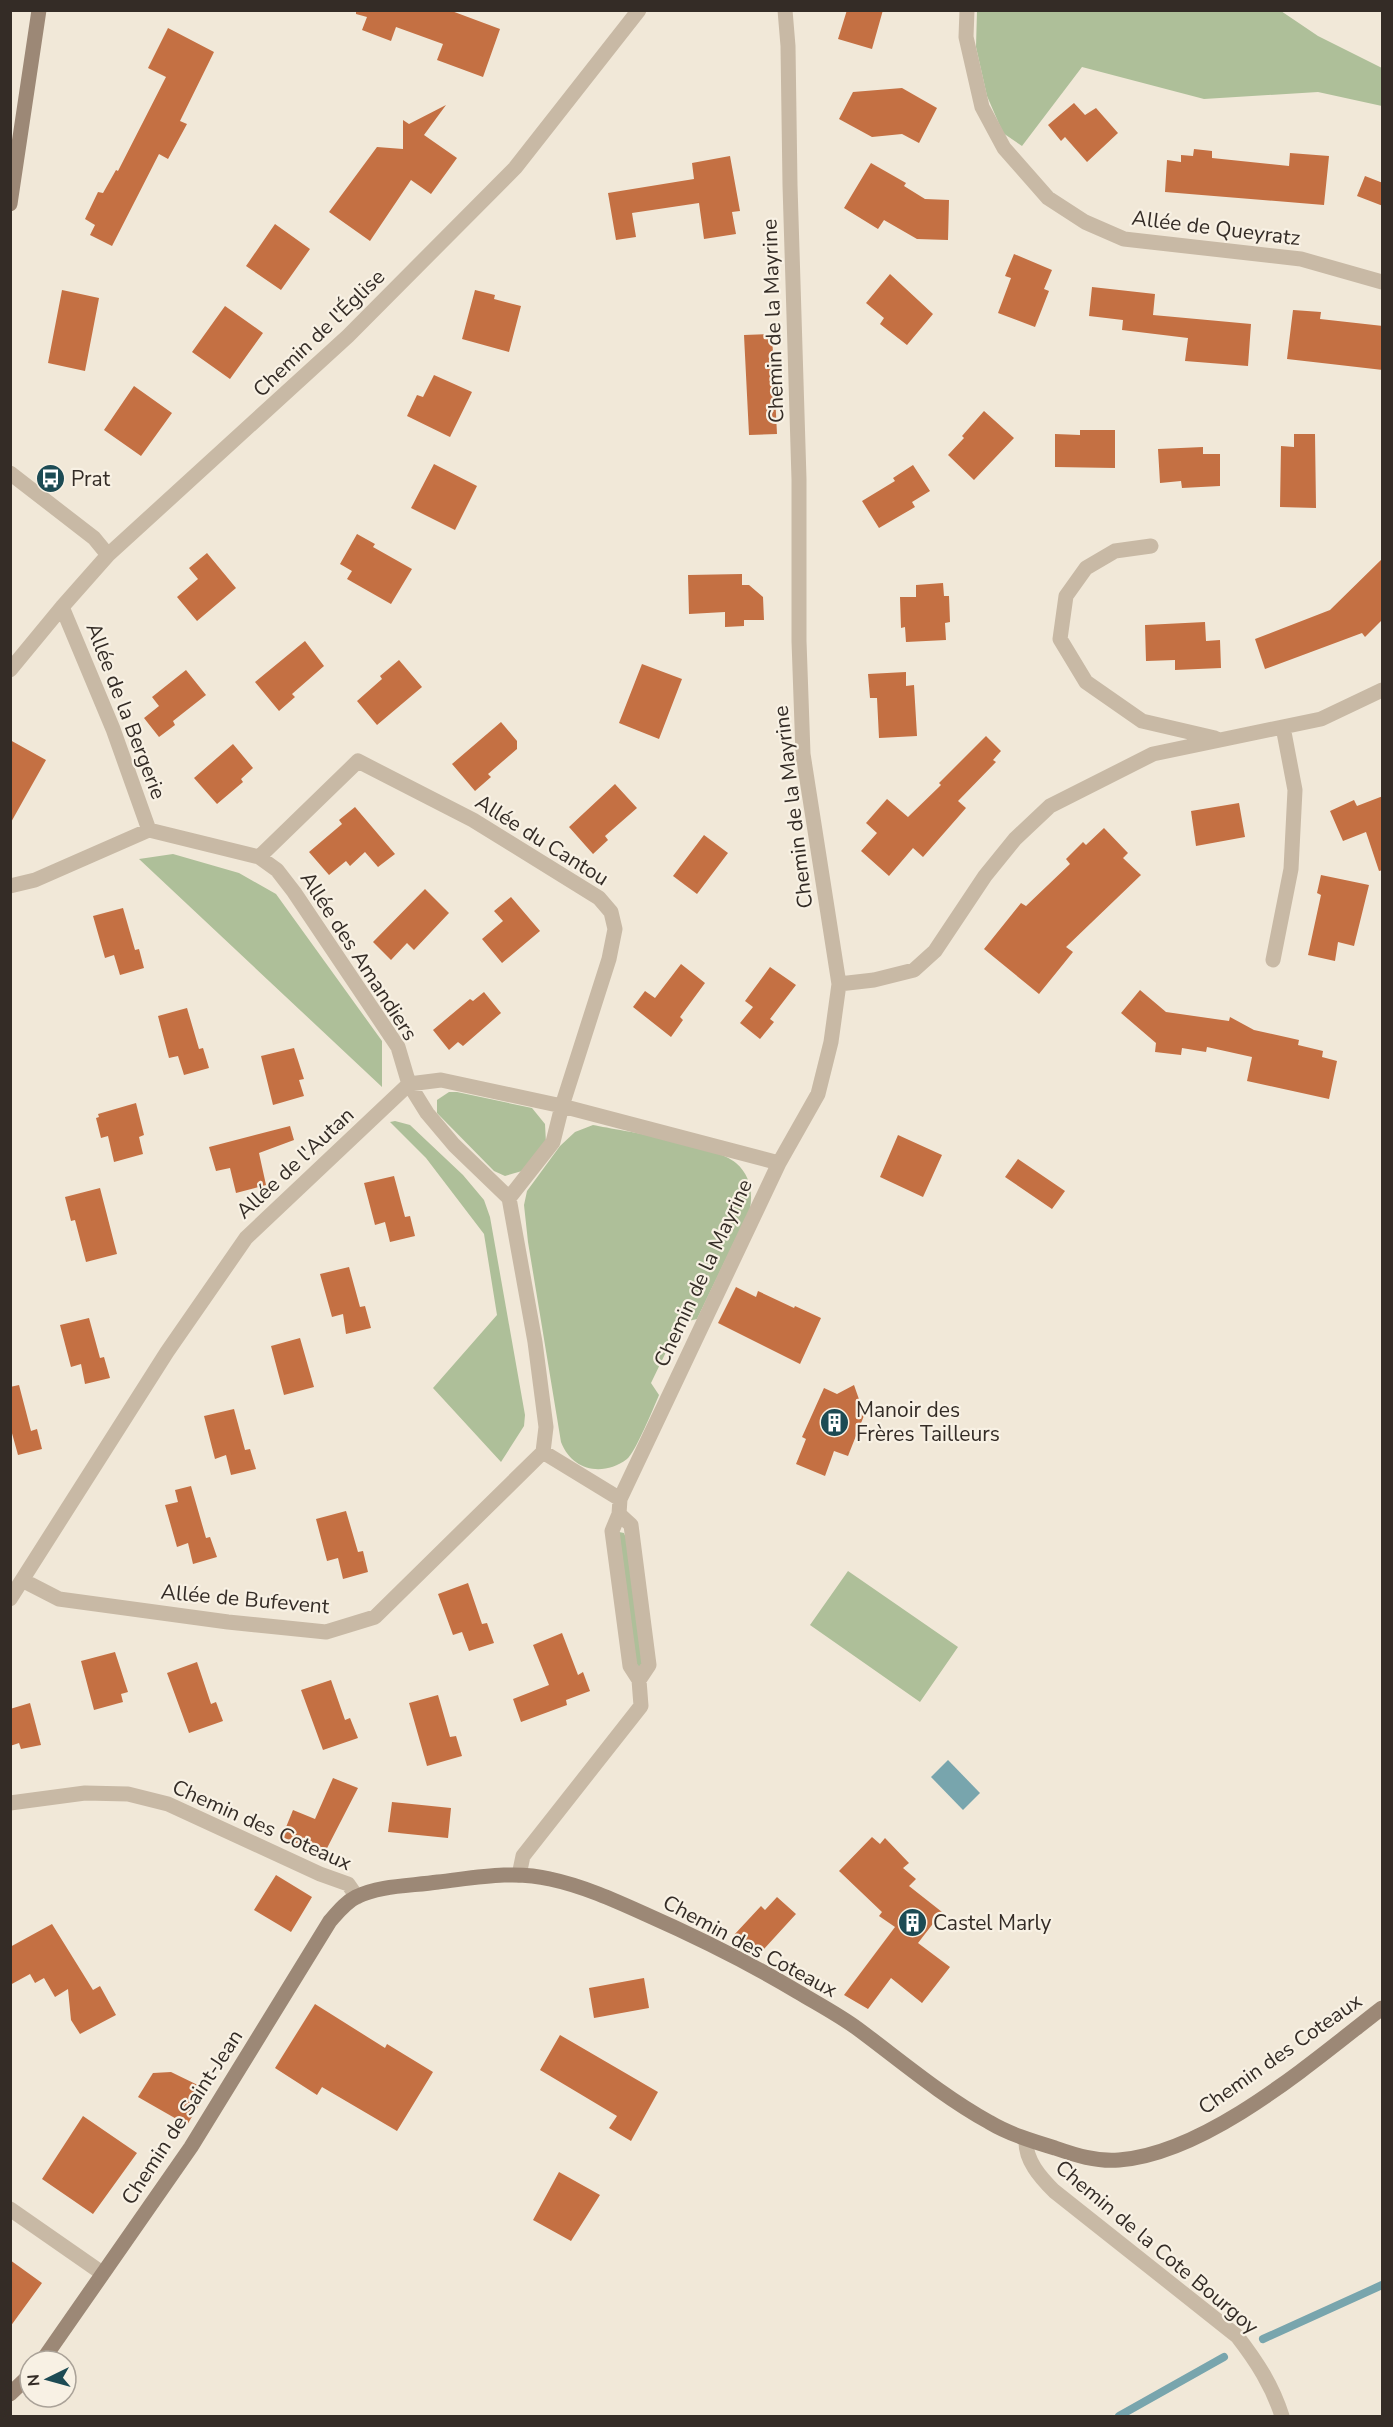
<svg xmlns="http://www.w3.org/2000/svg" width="1393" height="2427" font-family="'Nunito Sans',sans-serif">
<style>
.green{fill:#aebf99}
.water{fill:#78a5ad}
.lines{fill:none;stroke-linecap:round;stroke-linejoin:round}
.stream{stroke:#78a5ad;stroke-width:8}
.building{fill:#c47043}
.street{stroke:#c8b9a5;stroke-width:15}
.secondary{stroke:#9c8876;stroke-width:15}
.labels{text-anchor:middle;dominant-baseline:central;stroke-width:4.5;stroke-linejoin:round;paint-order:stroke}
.street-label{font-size:21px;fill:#342c26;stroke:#f8f1e4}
.poi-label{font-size:21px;fill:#342c26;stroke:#f8f1e4;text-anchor:start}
</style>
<rect width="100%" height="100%" fill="#f1e8d8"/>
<path class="green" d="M977,11H1281L1318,36L1382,68V106L1318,92L1204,99L1082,67L1022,146L1003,133L987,96L976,47Z
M173,854L239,873L276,894L382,1041V1087L139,859Z
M449,1092H457L532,1108L545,1124L546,1143L522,1171L505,1176L494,1171L437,1113V1100Z
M395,1121L410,1125L463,1175L484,1200L490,1217L525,1415L524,1426L501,1462L433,1388L497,1315L484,1234L426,1158L390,1122Z
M593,1125C623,1131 716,1145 736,1163C750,1175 753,1192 750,1209L697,1319L680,1323L651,1383L659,1395C654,1407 635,1453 627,1459C603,1477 572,1471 561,1442L528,1242L524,1205L527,1191L560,1146L575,1132Z
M619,1532L624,1533L626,1538L644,1663L637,1668Z
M848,1571L958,1647L920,1702L810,1625Z"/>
<path class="water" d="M948,1760L980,1793L963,1810L931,1777Z"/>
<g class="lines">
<path class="stream" d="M1263,2339L1382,2285
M1119,2416L1224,2357"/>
</g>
<path class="building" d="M356,10H449L500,29L483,77L437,60L443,44L396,27L391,41L362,30L367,17L356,14Z
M847,10H883L872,49L838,39Z
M168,28L214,52L180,121L187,124L168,159L159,154L112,246L90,235L95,225L85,219L98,192L103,193L116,170L118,171L166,77L148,68Z
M902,88L937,108L919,143L902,134L872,137L839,119L853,92Z
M1074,103L1085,115L1096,108L1118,133L1087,162L1065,137L1061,141L1048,125Z
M446,105L424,135L457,158L431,194L411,180L370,241L329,212L377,147L403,149V120L409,124Z
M1194,149L1212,151V158L1289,166L1290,153L1329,156L1324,205L1165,192L1167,160L1181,162V155L1193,156Z
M730,156L740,211L732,212L736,234L704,239L699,203L632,213L636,237L616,240L608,193L694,179L692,163Z
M871,163L906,183L904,186L925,199L949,200L948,240L917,239L884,220L878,229L844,208Z
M1365,176L1383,183V206L1357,196Z
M275,224L310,249L281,290L246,266Z
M1014,254L1052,270L1044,289L1049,291L1035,327L998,313L1011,278L1005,276Z
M890,274L933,314L907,345L880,324L884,318L866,303Z
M1092,287L1155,294L1153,315L1251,324L1248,366L1185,361L1188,338L1122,330L1123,320L1089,316Z
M62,290L99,298L85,371L48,363Z
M475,290L495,295L494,299L521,306L509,352L462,339Z
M225,306L263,333L230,379L192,352Z
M1293,310L1321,312L1320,319L1383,326V370L1287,359Z
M772,334L777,434L749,435L744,335Z
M434,375L472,392L450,437L407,416L417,395L423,397Z
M134,386L172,413L141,456L104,430Z
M984,411L1014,438L974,480L948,455L964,438L962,436Z
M1080,430H1115V468L1055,467V434L1080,435Z
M1294,434H1315L1316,508L1280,507L1281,446L1294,447Z
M1203,447V454H1220V486L1182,488L1181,481L1160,483L1158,449Z
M434,464L477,486L455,530L411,508Z
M913,465L930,491L912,502L915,507L879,528L862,501L895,481L893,478Z
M357,534L375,544L373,547L412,569L391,604L347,579L352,571L340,564Z
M207,553L236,588L197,621L177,597L198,579L189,568Z
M1383,558V619L1365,637L1362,633L1265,669L1255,639L1330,610Z
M742,574V585H749L763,597L764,620H744V626L725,627V612L689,614L688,575Z
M943,583L944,596H949L950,622L945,623L946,640L906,642L905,627L901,628L900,597H916V585Z
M1205,622L1206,641L1220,640L1221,668L1175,670V660L1146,661L1145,625Z
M305,641L324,666L292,694L295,697L279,711L255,682Z
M399,660L422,687L377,725L357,701L382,679L380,676Z
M642,664L682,679L659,739L619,723Z
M186,670L206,695L173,721L175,725L159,737L144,718L159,706L152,697Z
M906,672V686L914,685L917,736L879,738L877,698H870L868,674Z
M501,722L517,741V749L488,774L491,777L475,791L452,764Z
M986,736L1001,751L993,760L996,762L958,801L966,808L923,857L913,848L889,876L861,851L877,833L866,823L887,799L908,817L941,785L939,783Z
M10,740L46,760L10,824Z
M233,744L253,768L241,779L243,782L217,804L194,778Z
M615,784L637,808L605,836L608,840L593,854L569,827Z
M1383,796V870L1379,871L1366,832L1343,841L1330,811L1354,800L1357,806Z
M1239,803L1245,837L1196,846L1191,811Z
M355,807L395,854L378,867L365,852L350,866L346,861L329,875L309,852L342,824L339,820Z
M1104,828L1128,853L1123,858L1141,875L1066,947L1073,952L1039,994L984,949L1021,903L1026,906L1070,864L1066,859L1083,842L1086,845Z
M704,835L728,853L697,894L673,876Z
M1321,875L1369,885L1354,946L1338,942L1335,961L1308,955L1321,895L1317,893Z
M425,889L449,913L414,950L407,943L391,960L373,942Z
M511,897L540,931L502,963L482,939L503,921L494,911Z
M123,908L135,950L139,949L144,968L120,975L114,955L105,958L93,916Z
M681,964L705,983L680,1017L683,1020L671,1037L633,1007L645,991L655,998Z
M770,967L796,985L770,1019L774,1022L760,1039L740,1023L753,1007L745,1001Z
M1140,990L1166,1012L1229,1021L1230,1017L1254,1030L1299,1040L1298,1045L1323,1051L1322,1057L1337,1061L1329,1099L1247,1081L1252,1057L1207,1047L1206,1052L1182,1048L1181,1055L1155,1052L1156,1043L1121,1013Z
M484,992L501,1013L463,1046L458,1042L449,1050L433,1030L470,999L473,1001Z
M187,1008L199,1049L203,1048L209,1068L184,1075L178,1056L169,1058L158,1016Z
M294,1048L304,1079L299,1080L304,1096L273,1105L261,1056Z
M136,1103L144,1135L139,1137L143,1154L114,1162L108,1136L101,1138L96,1118L99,1117L98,1114Z
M290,1126L294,1140L259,1153L266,1185L236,1193L230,1168L216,1171L209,1147Z
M898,1135L942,1155L923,1197L880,1177Z
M1018,1159L1065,1191L1052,1209L1005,1177Z
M394,1176L405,1217L410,1216L415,1236L390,1242L385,1222L375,1225L364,1183Z
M100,1188L117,1254L86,1262L75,1220L71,1221L65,1197Z
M349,1267L360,1307L365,1306L371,1328L346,1334L343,1314L332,1317L320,1274Z
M736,1287L756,1297L758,1291L794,1308L795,1306L821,1318L800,1364L718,1323Z
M89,1318L100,1358L104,1357L110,1378L85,1384L81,1364L71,1367L60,1325Z
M300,1338L314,1387L284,1395L271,1346Z
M19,1385L31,1431L37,1429L42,1449L18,1455L10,1426V1387Z
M854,1385L861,1405L867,1408L848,1456L834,1451L825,1476L796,1464L806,1439L802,1437L824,1388L837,1394Z
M234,1409L245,1450L250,1449L256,1469L231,1475L226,1455L215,1459L204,1416Z
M191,1486L206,1538L210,1537L217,1557L193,1564L188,1543L177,1547L165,1505L178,1502L175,1490Z
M346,1511L358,1552L363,1551L368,1572L343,1579L338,1558L327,1561L316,1519Z
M468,1583L482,1624L487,1623L494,1643L469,1651L462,1632L453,1635L438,1594Z
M562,1633L578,1675L583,1672L590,1691L566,1700L567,1705L521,1722L513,1699L549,1685L533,1645Z
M115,1652L128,1692L121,1694L123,1702L94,1710L81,1661Z
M197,1662L211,1704L216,1702L223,1721L189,1733L167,1673Z
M331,1680L345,1720L350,1718L358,1738L323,1750L301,1690Z
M438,1695L450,1737L456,1736L462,1756L427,1766L409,1703Z
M30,1703L41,1745L21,1749L19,1743L10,1746V1709Z
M333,1778L358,1788L324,1854L282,1837L293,1810L315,1819Z
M392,1802L451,1808L448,1838L388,1832Z
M872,1837L880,1844L885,1838L909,1863L903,1868L916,1879L909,1886L942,1912L918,1943L950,1967L922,2003L891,1978L868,2009L844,1995L895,1927L879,1916L882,1912L839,1871Z
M276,1875L312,1897L291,1932L254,1910Z
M777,1897L796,1914L764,1949L734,1935L761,1906L765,1910Z
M52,1924L93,1990L100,1986L116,2015L80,2034L71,2020L68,1989L55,1997L44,1978L35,1983L30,1974L10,1985V1947Z
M644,1978L649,2008L594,2018L589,1988Z
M315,2004L385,2048L387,2044L433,2072L397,2131L322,2087L317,2095L275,2068Z
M560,2035L658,2092L631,2141L609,2128L617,2116L540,2070Z
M171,2072L208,2090L187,2125L138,2097L153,2073Z
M83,2116L137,2153L93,2214L42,2179Z
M559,2172L600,2195L571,2241L533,2220Z
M10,2260L42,2283L10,2327Z"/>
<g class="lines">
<path class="street" d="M967,10L966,37L982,107L1004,148L1048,198L1085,222L1124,239L1301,259L1382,282
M10,473L94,538L108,555
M1151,546L1115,551L1086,568L1066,596L1060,639L1086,682L1142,721L1215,738
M62,607L113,729L149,830
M10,670L62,607L108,555L348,336L515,168L639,10
M259,857L358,761L473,820L599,898L611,912L615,929L609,959L562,1106L553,1142L509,1198
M10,886L35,880L149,830L259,857L277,870L294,892L398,1047L409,1084L427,1113L454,1145L509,1198L535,1342L546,1427L543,1452
M1273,960L1291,869L1295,790L1283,727
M839,984L874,980L914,970L935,951L985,876L1015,839L1050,806L1153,754L1321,719L1382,690
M543,1452L620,1499
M619,1514L631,1525L649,1665L639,1680
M24,1581L59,1599L228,1622L326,1632L375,1617L543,1452
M10,1599L167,1352L246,1238L409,1084L441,1080L562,1106L779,1163
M10,1803L85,1793L128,1794L168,1804L320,1874L348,1884L357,1897
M519,1875L523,1856L641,1706L639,1680L630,1666L612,1531L619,1514L620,1499L779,1163L818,1094L831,1042L839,984L803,754L799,641V479L790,185L788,46L785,10
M1026,2140C1025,2160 1040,2177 1054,2191L1237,2336C1257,2362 1272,2385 1282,2416
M10,2209L102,2273"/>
<path class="secondary" d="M10,204L39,10
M42,2361L191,2147L330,1921C338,1912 346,1902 356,1897C380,1885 412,1886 438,1882C474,1878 514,1870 550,1879C583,1886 614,1900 645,1914C697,1937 748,1962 798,1992C818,2004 839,2015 858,2029C901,2061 942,2096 989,2122C1009,2134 1032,2141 1055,2148C1075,2155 1097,2162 1119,2160C1208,2153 1312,2062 1382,2008
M10,2394L30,2375"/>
</g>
<defs>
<symbol id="bus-disc" viewBox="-11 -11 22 22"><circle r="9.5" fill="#1d4b54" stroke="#f8f1e4"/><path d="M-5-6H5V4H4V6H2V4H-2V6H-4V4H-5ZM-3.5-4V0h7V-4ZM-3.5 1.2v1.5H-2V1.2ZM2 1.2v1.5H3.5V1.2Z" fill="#fff"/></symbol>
<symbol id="building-disc" viewBox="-11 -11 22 22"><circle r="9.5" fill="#1d4b54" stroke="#f8f1e4"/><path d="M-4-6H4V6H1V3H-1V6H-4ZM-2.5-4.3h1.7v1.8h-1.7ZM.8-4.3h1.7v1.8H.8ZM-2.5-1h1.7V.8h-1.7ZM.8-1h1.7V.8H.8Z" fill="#fff"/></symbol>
</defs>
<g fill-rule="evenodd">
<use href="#bus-disc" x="34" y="462" width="33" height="33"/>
<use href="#building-disc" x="818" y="1406" width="33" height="33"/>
<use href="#building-disc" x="896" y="1906" width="33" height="33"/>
</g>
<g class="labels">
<g class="street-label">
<text transform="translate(1216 228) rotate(7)">Allée de Queyratz</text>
<text transform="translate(773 321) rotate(-92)">Chemin de la Mayrine</text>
<text transform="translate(319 333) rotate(-44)">Chemin de l'Église</text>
<text transform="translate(126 711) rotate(69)">Allée de la Bergerie</text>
<text transform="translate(793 807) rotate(-97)">Chemin de la Mayrine</text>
<text transform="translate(542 840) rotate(32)">Allée du Cantou</text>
<text transform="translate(359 956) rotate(57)">Allée des Amandiers</text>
<text transform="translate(295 1163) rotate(-43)">Allée de l'Autan</text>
<text transform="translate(703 1273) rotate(-65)">Chemin de la Mayrine</text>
<text transform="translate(245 1599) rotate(5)">Allée de Bufevent</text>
<text transform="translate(262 1825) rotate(24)">Chemin des Coteaux</text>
<text transform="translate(750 1946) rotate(28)">Chemin des Coteaux</text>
<text transform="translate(1280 2054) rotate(-35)">Chemin des Coteaux</text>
<text transform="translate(182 2117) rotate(-57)">Chemin de Saint-Jean</text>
<text transform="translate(1157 2247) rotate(40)">Chemin de la Cote Bourgoy</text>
</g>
<g class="poi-label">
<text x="71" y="479">Prat</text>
<text x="856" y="1410">Manoir des<tspan x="856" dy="24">Frères Tailleurs</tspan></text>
<text x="933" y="1923">Castel Marly</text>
</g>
</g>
<rect width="1393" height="2427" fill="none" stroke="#342c26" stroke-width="24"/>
<g transform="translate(48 2379) rotate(265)"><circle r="28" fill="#f8f1e4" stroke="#aaa298" stroke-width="1.5"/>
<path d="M0-4.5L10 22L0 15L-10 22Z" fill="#1d4b54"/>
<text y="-9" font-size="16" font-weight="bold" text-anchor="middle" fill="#342c26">N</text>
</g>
</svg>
